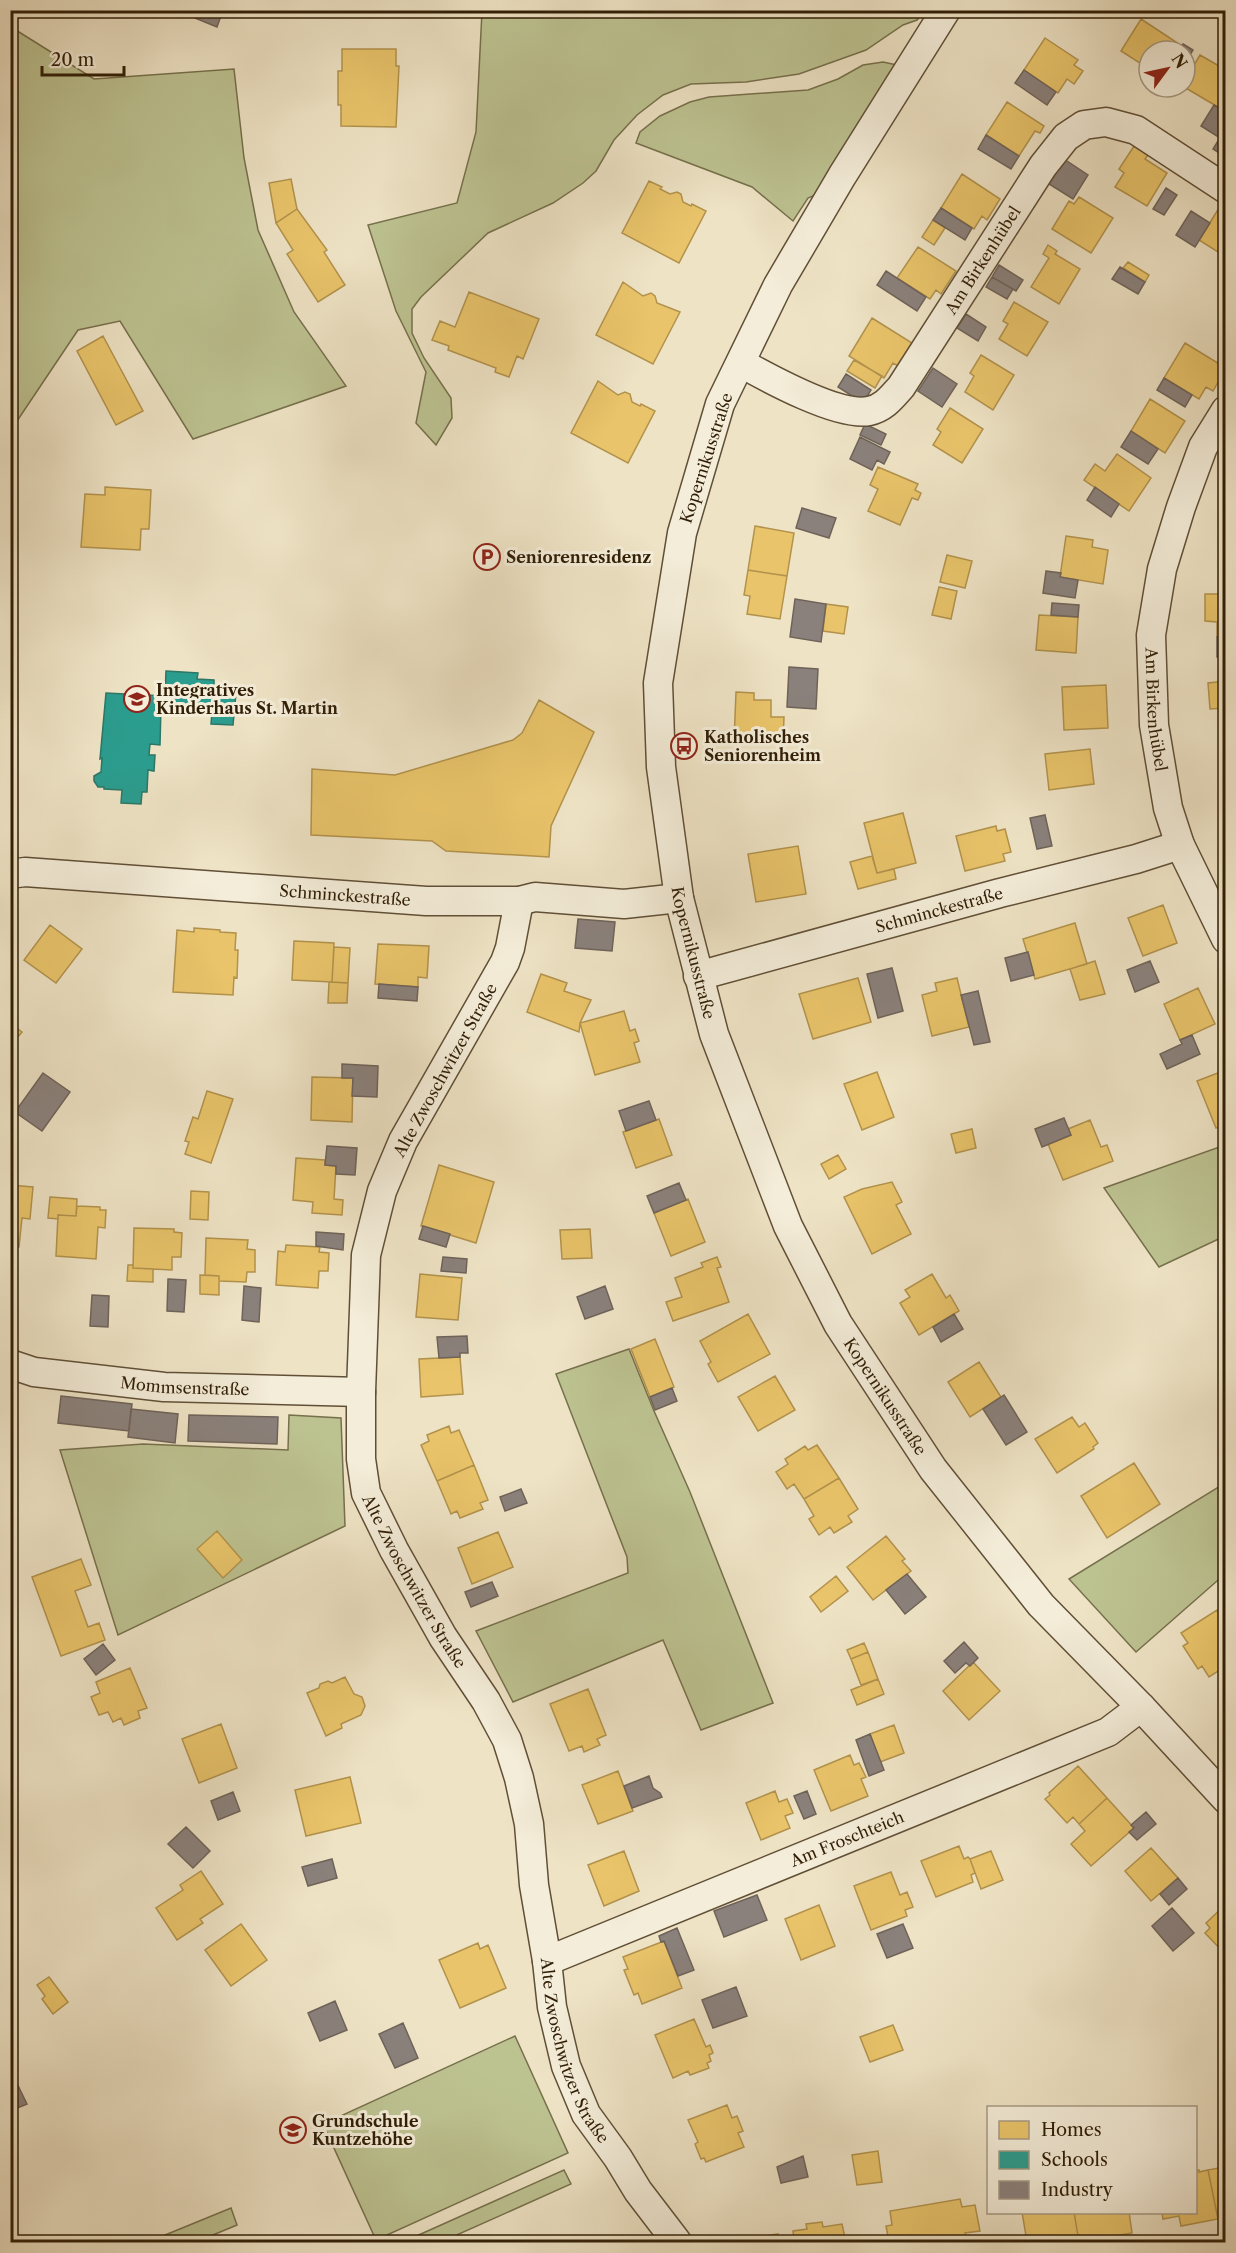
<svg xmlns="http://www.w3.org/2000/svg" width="1236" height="2253" font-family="'Libre Caslon Text',serif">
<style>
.green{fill:#bdc291;stroke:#76704c;stroke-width:1.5}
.homes{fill:#e9c46a;stroke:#b2924c;stroke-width:1.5}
.schools{fill:#2a9d8f;stroke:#2c7766;stroke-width:1.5}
.industry{fill:#8a817c;stroke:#6f6359;stroke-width:1.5}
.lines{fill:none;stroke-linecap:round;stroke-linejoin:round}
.minor-casing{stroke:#604f36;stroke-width:31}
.minor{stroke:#f4edd9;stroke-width:28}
.labels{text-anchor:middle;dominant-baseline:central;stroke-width:6;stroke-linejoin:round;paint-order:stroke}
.street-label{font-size:16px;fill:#301e06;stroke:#f4edd9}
.poi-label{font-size:16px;font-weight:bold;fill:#301e06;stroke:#f4edd9;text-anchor:start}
</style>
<rect width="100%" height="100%" fill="#eee3c5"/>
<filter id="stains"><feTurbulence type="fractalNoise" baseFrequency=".00333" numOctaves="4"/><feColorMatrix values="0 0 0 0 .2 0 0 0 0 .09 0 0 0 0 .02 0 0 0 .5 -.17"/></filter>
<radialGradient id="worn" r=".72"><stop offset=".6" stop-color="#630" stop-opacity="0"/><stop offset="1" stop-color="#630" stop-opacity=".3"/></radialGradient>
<path class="green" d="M482,11V10L925,11L917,20L903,25L866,50L799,74L746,82L691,84L663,95L637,115L614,140L596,171L583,183L553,203L488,233L421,297L412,309V333L424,358L451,398L452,418L436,445L416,423L426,372L396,311L368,225L457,203L476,132Z
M11,27L94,79L234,69L244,158L258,230L294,312L346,386L193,439L120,321L78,330L11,430Z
M883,62L897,65L820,193L808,198L793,221L752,187L636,143L640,132L660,116L690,102L709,97L808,90L838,79L863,65Z
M1225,1145V1236L1159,1267L1104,1188Z
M629,1349L654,1411L690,1492L773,1703L701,1730L663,1640L513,1702L476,1631L628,1573L627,1557L556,1374Z
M289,1415L341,1418L345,1526L118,1635L60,1450L143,1444L288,1450Z
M1225,1483V1574L1136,1652L1069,1579Z
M515,2036L568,2153L376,2240L323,2124Z
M564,2170L571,2184L441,2242H403Z
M231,2208L237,2225L196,2242H148Z"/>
<path class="homes" d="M1141,19L1182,46L1178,51H1149V69L1121,51Z
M1045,38L1078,60L1074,65L1083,71L1074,84L1067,79L1058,93L1024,70Z
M342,49H396V66H399L396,127L341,126V105H338V71H342Z
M1200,55L1226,70V106L1223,110L1184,87L1185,80Z
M1007,102L1044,126L1040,133L1035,131L1019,156L986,135Z
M1134,146L1148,155L1145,159L1167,173L1147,206L1115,187L1124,173L1119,169Z
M962,174L1000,199L987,220L982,216L974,229L941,208Z
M291,179L297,209L276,223L269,183Z
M649,181L662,187L660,189L670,194L677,192L681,194L683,202L691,206L692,204L706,211L679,263L622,233Z
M1079,197L1113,218L1091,253L1052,229L1069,201L1074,204Z
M1224,200L1226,201V257L1199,240Z
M297,209L327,250L324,252L345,285L318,302L287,254L293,250L276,223Z
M933,220L945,228L934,245L922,237Z
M1048,245L1057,251L1055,254L1080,269L1059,304L1031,287L1049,258L1043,254Z
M918,247L956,271L941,294L936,290L930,299L897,278Z
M1128,262L1149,275L1145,282L1123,268Z
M623,282L643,296L651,293L655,296L657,303L680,312L653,364L596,335Z
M469,292L539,319L523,359L517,356L509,377L495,372L496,368L448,350L449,346L432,340L440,321L455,327Z
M1014,302L1048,322L1027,356L999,339L1008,324L1003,321Z
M872,318L912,343L898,366L893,363L884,378L849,356Z
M103,336L143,411L116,425L77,351Z
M1185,343L1226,368L1213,391L1206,387L1199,399L1164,378Z
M981,355L1014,375L993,410L965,392L974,376L970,373Z
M854,360L882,376L875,388L847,371Z
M598,381L618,395L625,392L630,394L632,402L640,406L641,404L655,411L628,463L571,433Z
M1150,399L1185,421L1165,453L1131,431Z
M950,408L983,429L962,463L933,445L941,432L937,429Z
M1117,454L1151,478L1129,511L1084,480L1095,464L1105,471Z
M878,467L918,484L915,490L921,493L918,500L912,498L900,525L868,511L878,489L870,485Z
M105,487L151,490L149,529H141L140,550L81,547L85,494L105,495Z
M755,526L794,533L787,576L748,570Z
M1066,536L1093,540L1092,547L1108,550L1103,584L1060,577Z
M947,555L972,561L965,588L940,582Z
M748,570L787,576L780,619L747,614L750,596L744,595Z
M939,587L957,591L951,619L932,615Z
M1205,594H1226V637H1217V622L1205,621Z
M826,604L848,607L844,634L823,631Z
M1039,615L1078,617L1076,653L1036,650Z
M1226,681V713L1225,708L1210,709L1208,683Z
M1106,685L1108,728L1064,730L1062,687Z
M736,692L754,693V700H771V717H784L783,744L734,742Z
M539,700L594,732L551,826L549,857L446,851L432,841L311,835L312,769L395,775L513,740L522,733Z
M1090,749L1094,784L1049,790L1045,754Z
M903,813L916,863L877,873L864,823Z
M996,826L997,831L1005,829L1011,852L1003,854L1005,861L965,871L956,836Z
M798,846L806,894L756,902L748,854Z
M872,856L877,873L894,869L896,879L858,889L850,862Z
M1163,905L1177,943L1143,956L1128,918Z
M1075,923L1087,964L1035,979L1023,939Z
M50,925L82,949L56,983L24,960Z
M194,928L220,930V932L236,933L235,950H238L237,978L234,977L233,995L173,992L177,930L194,932Z
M294,941L334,943L332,982L292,980Z
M378,944L429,946L427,978L418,977V987L375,984Z
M334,947L350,948L348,983L332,982Z
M1095,961L1105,994L1080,1000L1070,969Z
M541,974L567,983L564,991L591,1000L580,1023L579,1032L527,1012Z
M858,978L871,1022L813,1039L799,994Z
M957,978L969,1027L932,1036L922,995L937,991L935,983Z
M329,982L348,983L347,1003H328Z
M1198,988L1215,1024L1180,1040L1164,1004Z
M624,1011L630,1031L635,1029L639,1041L634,1043L640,1062L595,1075L580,1023Z
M10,1023L22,1032L10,1046Z
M1223,1071L1226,1077V1124L1216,1128L1197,1081Z
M877,1072L894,1117L862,1130L844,1084Z
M312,1077L353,1078L352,1122L311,1120Z
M207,1091L233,1099L211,1163L185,1154L189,1142L185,1141L193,1117L198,1119Z
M659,1119L672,1155L636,1168L623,1132Z
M1090,1120L1101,1147L1107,1145L1113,1161L1063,1180L1048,1144L1071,1135L1068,1129Z
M972,1129L976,1148L956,1153L951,1134Z
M838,1155L846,1169L829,1179L821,1164Z
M296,1158L325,1160V1165L336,1166L334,1199L343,1200L342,1215L312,1213L313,1202L293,1200Z
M439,1165L494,1182L476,1243L421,1226Z
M892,1182L902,1202L896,1205L911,1234L872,1254L844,1197L862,1189Z
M10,1185L33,1187L30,1219L22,1218L19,1247L10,1246Z
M191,1191L209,1192L208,1220L190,1219Z
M50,1197L77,1199L76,1216L58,1215V1219L48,1218Z
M688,1199L705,1242L671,1256L654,1213Z
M77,1206L100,1207V1210H106L105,1228L98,1227L96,1259L56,1256L58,1215L76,1216Z
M134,1228L174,1229V1232L182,1233L181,1257H172V1270L133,1268Z
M590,1229L592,1258L562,1259L560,1230Z
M206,1238L248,1240L247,1249L255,1250V1272H247L246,1282L219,1281V1276L205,1275Z
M286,1245L320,1247L319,1252L329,1253L328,1271H319L318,1288L276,1285L278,1251L285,1252Z
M717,1257L721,1267L717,1268L729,1302L673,1321L666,1302L682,1297L675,1278L703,1267L701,1263Z
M128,1265H133V1268L153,1269V1282L127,1281Z
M420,1274L462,1278L458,1320L416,1317Z
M932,1274L946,1298L950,1295L959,1311L919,1335L900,1303L910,1297L905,1290Z
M200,1275L219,1276V1295L200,1294Z
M748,1314L770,1354L718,1382L708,1364L711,1362L700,1341Z
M655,1339L674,1387L650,1397L631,1349Z
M460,1357L463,1394L421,1397L419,1359Z
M979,1362L1001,1397L970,1417L948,1382Z
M775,1376L795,1410L758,1431L738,1397Z
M1072,1417L1079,1427L1085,1423L1098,1443L1093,1447L1094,1449L1057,1473L1035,1439Z
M449,1426L451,1433L459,1430L474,1465L437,1481L421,1445L429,1441L427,1435Z
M817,1445L839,1478L804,1499L794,1484L787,1489L776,1472L788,1464L785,1459L805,1446L808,1450Z
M1134,1463L1160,1504L1107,1538L1081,1496Z
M474,1465L488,1500L480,1503L483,1509L460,1518L457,1511L451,1514L437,1481Z
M839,1478L858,1509L848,1516L852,1522L834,1533L830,1527L819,1535L809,1519L814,1516L804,1499Z
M217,1531L242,1560L223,1578L197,1549Z
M498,1532L513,1567L472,1584L458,1548Z
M886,1536L905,1559L902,1561L911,1571L873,1600L847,1567Z
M81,1559L91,1585L75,1591L88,1627L99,1623L105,1640L61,1656L32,1577Z
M836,1576L848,1591L821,1612L810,1597Z
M1217,1610L1226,1624V1666L1209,1677L1202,1666L1198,1669L1183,1646L1188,1643L1181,1633Z
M864,1643L868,1652L851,1659L847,1650Z
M868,1652L878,1679L861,1685L851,1659Z
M973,1662L1000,1691L969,1720L943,1691Z
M130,1668L147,1708L138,1711L140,1718L124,1725L121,1718L113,1722L108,1712L99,1715L91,1697L100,1693L96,1682Z
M345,1677L354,1694L362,1697L365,1706L361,1715L341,1724L342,1728L326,1736L307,1693L319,1688L320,1684L328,1681L332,1683Z
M878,1679L884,1694L857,1705L851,1690Z
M588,1689L606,1735L597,1739L600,1745L584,1752L582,1746L569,1751L550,1704Z
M221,1724L237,1768L199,1783L182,1739Z
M894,1725L904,1753L880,1762L870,1734Z
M850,1755L854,1765L859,1763L866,1777L861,1779L868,1796L831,1811L814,1770Z
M1078,1766L1107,1798L1079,1824L1073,1817L1067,1823L1045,1799L1050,1795L1049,1793Z
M618,1771L633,1811L598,1824L582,1785Z
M350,1777L361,1823L306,1836L295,1790Z
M775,1791L779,1802L787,1799L793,1813L785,1816L790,1828L761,1840L746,1803Z
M1107,1798L1134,1828L1091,1866L1071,1844L1085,1831L1079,1824Z
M959,1846L964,1859L968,1857L970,1859L975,1873L971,1875L973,1882L936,1897L921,1861Z
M1151,1848L1178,1878L1151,1901L1125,1871Z
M624,1851L639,1891L604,1906L588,1865Z
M991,1851L1003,1880L981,1889L970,1859Z
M201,1871L223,1904L200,1919L203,1923L177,1940L156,1908L183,1890L180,1885Z
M891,1872L900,1895L907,1892L913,1907L905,1910L907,1916L871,1930L854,1886Z
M819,1905L835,1946L801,1960L785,1919Z
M1225,1905L1226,1906V1955L1205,1933L1210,1928L1206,1923Z
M241,1924L267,1960L231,1986L205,1950Z
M664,1941L682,1988L642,2004L638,1993L634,1995L624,1970L628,1969L623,1957Z
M478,1943L480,1949L488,1945L506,1988L460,2008L439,1960Z
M49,1977L68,2002L53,2014L42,1999L45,1996L37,1985Z
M694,2019L706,2047L710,2045L713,2053L709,2055L711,2061L707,2063L709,2068L690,2075L688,2071L673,2078L655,2035Z
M893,2025L903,2050L870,2062L860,2037Z
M727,2105L732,2118L737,2116L743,2131L738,2133L744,2147L706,2162L704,2158L701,2159L695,2144L698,2142L688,2120Z
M878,2151L882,2182L857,2185L852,2155Z
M1226,2157V2217L1218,2219L1208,2170L1224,2167L1222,2158Z
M1196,2170H1199V2172L1208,2170L1218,2219L1181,2226L1179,2216L1163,2219L1162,2212H1196Z
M960,2199L962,2207L975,2205L980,2231L965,2233L967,2242H889L886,2226L892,2225L890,2211Z
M1022,2212H1074L1079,2242H1027Z
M1074,2212H1129L1132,2233L1079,2242Z
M822,2222L823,2227L842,2224L846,2242H794L793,2231L807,2229L806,2224Z
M778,2234V2239L793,2236L794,2242H747V2239Z"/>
<path class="schools" d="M166,671L198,673L197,679L214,680V691L236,693L233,725L211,724L212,712L164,709L165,707H161L160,745L150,744L149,755H155L154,771L148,770L147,792H142L141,804L121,803L122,790L104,789V787H98L94,781V776L101,772L102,758L100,759L106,693L165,696Z"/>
<path class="industry" d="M197,10H223L217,27L195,18Z
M1183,44L1193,50L1185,63V51H1178Z
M1024,70L1056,92L1047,105L1015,83Z
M1214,105L1223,110L1226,107V128L1220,138L1201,126Z
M1226,128V154L1224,156L1213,149Z
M986,135L1019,156L1011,169L978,149Z
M1064,159L1088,175L1073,199L1049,184Z
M1166,188L1177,195L1164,215L1153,209Z
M941,208L972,228L965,240L933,220Z
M1191,211L1210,223L1195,247L1176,235Z
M999,265L1023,280L1016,291L992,277Z
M1120,267L1145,282L1138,294L1112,279Z
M886,271L926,297L917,311L877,285Z
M992,277L1013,289L1007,299L986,287Z
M966,314L986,327L978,341L957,328Z
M933,368L957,384L942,407L918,391Z
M846,374L871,390L863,403L838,387Z
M1164,378L1192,395L1185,407L1157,390Z
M865,424L886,434L881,445L860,435Z
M1131,431L1158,449L1148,464L1121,447Z
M860,437L890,452L884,464L877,460L872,470L850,459Z
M1095,487L1119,504L1111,517L1087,500Z
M802,508L836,518L829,538L796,528Z
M1046,571L1061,573L1060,577L1078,580L1075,598L1043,593Z
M795,599L826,604L821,642L790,637Z
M1052,603L1079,605L1078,617L1051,615Z
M1217,637H1226V657H1217Z
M789,667L818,669L816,709L787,707Z
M1045,815L1052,846L1037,849L1030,818Z
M578,919L615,922L612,951L575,948Z
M1028,952L1034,975L1011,981L1005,958Z
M1150,961L1159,982L1135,992L1127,970Z
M892,968L903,1011L878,1018L867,974Z
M379,984L418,987L417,1001L378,998Z
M978,991L990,1042L974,1045L961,995Z
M1192,1035L1200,1054L1167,1069L1160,1054L1182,1044L1180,1040Z
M342,1064L378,1066L377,1097L352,1096L353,1078H342Z
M43,1073L70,1092L42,1131L15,1112Z
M649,1101L656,1120L626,1131L619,1111Z
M1064,1118L1071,1135L1042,1147L1035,1129Z
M327,1146L357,1148L355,1175L336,1174V1166L325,1165Z
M679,1183L686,1200L654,1213L647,1196Z
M423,1226L450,1234L446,1247L419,1239Z
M316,1232L344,1234L343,1250L316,1246Z
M443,1257L467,1259L466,1273L441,1271Z
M168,1279L186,1280L184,1312L167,1311Z
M244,1286L261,1288L259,1322L242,1320Z
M605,1286L613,1309L585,1319L577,1297Z
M92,1295L109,1296L108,1327L90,1326Z
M954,1314L963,1329L941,1342L933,1327Z
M467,1336L468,1353H460V1357L439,1358L437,1337Z
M672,1388L677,1401L655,1410L650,1397Z
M1004,1395L1027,1432L1006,1445L983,1409Z
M61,1396L132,1404L129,1431L58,1423Z
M131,1409L178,1414L175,1443L128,1437Z
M189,1415L278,1417L277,1444L188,1441Z
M521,1489L527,1503L505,1511L500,1497Z
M907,1574L926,1597L905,1614L886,1590Z
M492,1582L498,1596L471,1607L465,1592Z
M964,1642L978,1658L970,1666L966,1663L955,1673L944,1661Z
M103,1644L115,1660L96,1675L84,1659Z
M870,1734L884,1770L869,1776L856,1740Z
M649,1776L653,1788L660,1793L662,1797L632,1808L624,1786Z
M807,1791L816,1814L804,1819L794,1796Z
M233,1792L240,1811L218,1820L211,1801Z
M1146,1812L1156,1824L1137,1840L1129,1832L1134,1828L1131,1825Z
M186,1827L210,1851L193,1868L168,1844Z
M332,1859L337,1878L308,1886L302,1867Z
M1178,1878L1187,1889L1169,1905L1160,1894Z
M757,1895L767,1920L724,1937L714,1911Z
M1172,1908L1194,1933L1173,1951L1152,1926Z
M903,1924L913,1948L887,1958L877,1934Z
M677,1928L694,1970L678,1976L664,1941L661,1942L659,1936Z
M736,1987L747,2016L713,2028L702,2000Z
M335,2001L347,2030L320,2041L308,2013Z
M403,2023L418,2058L395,2068L379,2034Z
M10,2069L27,2104L10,2111Z
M803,2156L808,2177L781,2183L777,2167Z"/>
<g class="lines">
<defs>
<g id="minor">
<path id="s1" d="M946,10L842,176L778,285L720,404L682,533L658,683L661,767L679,898L714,1034L788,1226L838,1324L933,1469L1041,1605L1141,1707L1226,1799"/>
<path id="s2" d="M741,363C768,378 839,417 869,411C884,408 892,397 901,387L1043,166L1066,137L1084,125L1106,122L1136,130L1226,189"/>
<path id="s3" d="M1226,410L1203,447L1181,507L1162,569L1151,635L1154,725L1168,808L1180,845L1226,939"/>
<path id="s4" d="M10,874L25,872L426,901H519L535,897L624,904L679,898"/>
<path id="s5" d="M519,901L510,948L505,962L403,1141L382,1191L366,1255L361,1392V1459L366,1493L394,1550L443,1637L486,1701L507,1740L519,1778L529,1824L534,1885L547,1961L552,2007L566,2066L586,2114L618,2158L638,2191L677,2242"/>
<path id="s6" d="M698,976L1000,893L1136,859L1180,845"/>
<path id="s7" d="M10,1364L34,1372L164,1387L361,1392"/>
<path id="s8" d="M547,1961L1108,1732L1141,1707"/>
</g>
</defs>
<use href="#minor" class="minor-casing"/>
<use href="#minor" class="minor"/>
</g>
<defs>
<symbol id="parking-ring" viewBox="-11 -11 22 22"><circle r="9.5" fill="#f4edd9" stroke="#8f2418" stroke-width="1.5"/><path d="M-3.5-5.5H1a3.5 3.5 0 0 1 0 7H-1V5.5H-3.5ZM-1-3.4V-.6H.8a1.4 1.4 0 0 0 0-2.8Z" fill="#8f2418"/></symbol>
<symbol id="school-ring" viewBox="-11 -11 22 22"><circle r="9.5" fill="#f4edd9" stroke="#8f2418" stroke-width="1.5"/><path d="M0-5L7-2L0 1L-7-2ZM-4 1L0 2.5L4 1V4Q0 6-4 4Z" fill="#8f2418"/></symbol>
<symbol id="bus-ring" viewBox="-11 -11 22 22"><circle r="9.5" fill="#f4edd9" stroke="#8f2418" stroke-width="1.5"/><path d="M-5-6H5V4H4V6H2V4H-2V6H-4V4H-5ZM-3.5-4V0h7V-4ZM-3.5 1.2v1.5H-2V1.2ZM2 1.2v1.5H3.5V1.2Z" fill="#8f2418"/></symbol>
</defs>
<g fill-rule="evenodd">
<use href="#parking-ring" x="472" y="542" width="30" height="30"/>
<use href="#school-ring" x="122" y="684" width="30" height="30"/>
<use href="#bus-ring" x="669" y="731" width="30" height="30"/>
<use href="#school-ring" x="278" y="2115" width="30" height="30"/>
</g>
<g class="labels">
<g class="street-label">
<text stroke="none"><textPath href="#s2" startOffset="330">Am Birkenhübel</textPath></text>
<text transform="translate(706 458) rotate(-72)">Kopernikusstraße</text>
<text stroke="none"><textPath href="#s3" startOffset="314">Am Birkenhübel</textPath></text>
<text stroke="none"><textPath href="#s4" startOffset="336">Schminckestraße</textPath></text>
<text stroke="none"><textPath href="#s6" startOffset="250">Schminckestraße</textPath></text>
<text stroke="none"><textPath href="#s1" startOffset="1014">Kopernikusstraße</textPath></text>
<text transform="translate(445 1070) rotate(-61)">Alte Zwoschwitzer Straße</text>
<text stroke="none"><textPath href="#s7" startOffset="177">Mommsenstraße</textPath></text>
<text stroke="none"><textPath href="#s1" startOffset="1500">Kopernikusstraße</textPath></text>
<text stroke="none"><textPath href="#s5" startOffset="728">Alte Zwoschwitzer Straße</textPath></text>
<text stroke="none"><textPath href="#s8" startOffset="324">Am Froschteich</textPath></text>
<text stroke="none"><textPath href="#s5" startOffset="1232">Alte Zwoschwitzer Straße</textPath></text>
</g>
<g class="poi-label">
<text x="506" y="557">Seniorenresidenz</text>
<text x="156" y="690">Integratives<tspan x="156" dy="18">Kinderhaus St. Martin</tspan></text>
<text x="704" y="737">Katholisches<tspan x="704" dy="18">Seniorenheim</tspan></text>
<text x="312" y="2121">Grundschule<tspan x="312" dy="18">Kuntzehöhe</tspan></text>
</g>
</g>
<rect width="1236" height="2253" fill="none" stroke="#eee3c5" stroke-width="36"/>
<rect x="12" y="12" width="1212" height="2229" fill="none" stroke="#301e06" stroke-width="3"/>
<rect x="18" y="18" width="1200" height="2217" fill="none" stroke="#301e06" stroke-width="1.5"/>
<rect x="987" y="2106" width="210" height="108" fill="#f4edd9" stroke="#a69a85" stroke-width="1.5"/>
<rect x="999" y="2121" width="30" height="18" fill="#e9c46a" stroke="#a69a85" stroke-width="1.5"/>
<text x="1041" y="2136" font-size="18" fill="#301e06">Homes</text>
<rect x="999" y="2151" width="30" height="18" fill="#2a9d8f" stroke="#a69a85" stroke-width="1.5"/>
<text x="1041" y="2166" font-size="18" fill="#301e06">Schools</text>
<rect x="999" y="2181" width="30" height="18" fill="#8a817c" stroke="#a69a85" stroke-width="1.5"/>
<text x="1041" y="2196" font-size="18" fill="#301e06">Industry</text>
<g transform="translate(1167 69) rotate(57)"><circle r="28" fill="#f4edd9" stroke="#a69a85" stroke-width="1.5"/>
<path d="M0-4.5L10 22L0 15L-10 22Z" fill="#8f2418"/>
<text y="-9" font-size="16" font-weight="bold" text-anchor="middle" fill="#301e06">N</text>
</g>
<path d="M42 66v9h82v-9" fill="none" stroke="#301e06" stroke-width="3"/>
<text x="51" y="66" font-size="18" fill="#301e06" stroke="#f4edd9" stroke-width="4.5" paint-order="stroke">20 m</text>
<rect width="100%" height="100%" filter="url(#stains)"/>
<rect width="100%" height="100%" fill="url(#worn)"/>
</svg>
